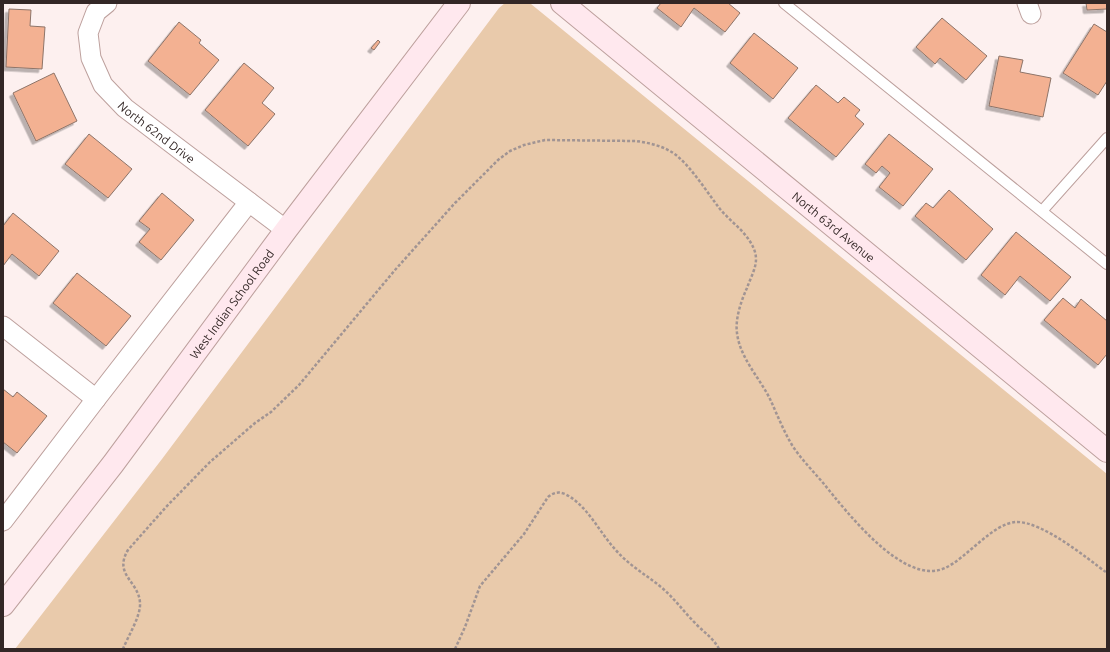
<svg xmlns="http://www.w3.org/2000/svg" width="1110" height="652" font-family="Ubuntu,sans-serif">
<style>
.green{fill:#e9caab}
.building{fill:#f3b192;stroke:#8d7469;filter:url(#shadow)}
.lines{fill:none;stroke-linecap:round;stroke-linejoin:round}
.lane-casing{stroke:#bda09d;stroke-width:12}
.street-casing{stroke:#bda09d;stroke-width:21}
.secondary-casing{stroke:#bda09d;stroke-width:24}
.path{stroke:#a19493;stroke-width:2.5;stroke-dasharray:3 2;stroke-linecap:butt}
.lane{stroke:#fff;stroke-width:10}
.street{stroke:#fff;stroke-width:19}
.secondary{stroke:#ffe8ee;stroke-width:22}
.labels{text-anchor:middle;dominant-baseline:central;stroke-width:3.5;stroke-linejoin:round;paint-order:stroke}
.street-label{font-size:12px;fill:#332726;stroke:#fff}
</style>
<defs>
<filter id="shadow"><feDropShadow dx="-3.5" dy="3.5" stdDeviation="0" flood-color="#0004"/></filter>
</defs>
<rect width="100%" height="100%" fill="#fdf0ef"/>
<path class="green" d="M505,3L531,4L1107,474V649H15L162,459L499,8Z"/>
<path class="building" d="M661,3H728L740,13L725,32L694,8L681,27L657,8Z
M1086,3H1107V9L1087,10Z
M9,9L31,10L30,26L45,27L42,69L6,67Z
M942,18L987,56L966,80L940,58L935,64L916,47Z
M179,22L201,40L199,43L219,60L190,95L148,61Z
M1094,24L1107,32V81L1098,95L1063,73Z
M754,33L798,68L773,99L730,63Z
M378,40L380,42L374,50L371,48Z
M999,56L1023,60L1020,72L1051,78L1043,117L989,106Z
M244,63L274,88L262,103L275,114L248,146L205,110Z
M54,73L77,121L36,141L13,93Z
M816,85L838,103L844,97L860,110L855,116L864,124L836,157L788,118Z
M89,134L132,169L108,198L65,164Z
M889,134L933,169L903,206L879,187L890,173L882,166L876,173L865,164Z
M949,190L993,229L966,260L915,216L926,203L933,208Z
M162,193L194,220L161,260L139,242L150,229L139,221Z
M13,213L59,251L39,276L12,254L3,266V226Z
M1016,232L1071,277L1050,301L1020,276L1005,295L981,275Z
M77,273L131,316L106,346L53,303Z
M1063,298L1075,308L1081,299L1107,321V354L1098,365L1044,320Z
M3,389L13,397L17,392L47,416L17,453L3,442Z"/>
<g class="lines">
<defs>
<path id="lane" d="M784,3L1107,264
M1042,211L1107,138"/>
<g id="street">
<path id="s1" d="M107,3L96,12L88,33L91,58L103,85L125,108L286,230"/>
<path d="M1027,3L1031,14"/>
<path d="M3,326L96,399"/>
<path d="M3,521L96,399L249,202"/>
</g>
<g id="secondary">
<path id="s2" d="M562,3L1107,451"/>
<path id="s3" d="M3,605L113,464L286,230L459,3"/>
</g>
</defs>
<use href="#lane" class="lane-casing"/>
<use href="#street" class="street-casing"/>
<use href="#secondary" class="secondary-casing"/>
<path class="path" d="M123,649C128,636 141,616 140,603C139,581 113,575 128,550L166,507L210,462L255,423L271,412L299,385L395,270L455,203L498,160L510,151L524,145L545,140L636,141C650,143 664,146 676,155C693,169 706,191 720,209C729,220 742,229 749,240C753,246 756,252 756,259C756,269 750,279 747,288C741,301 735,319 737,333C740,358 759,377 770,399C777,414 783,430 792,445C801,459 813,471 824,484C846,511 904,587 945,568C967,558 993,523 1016,522C1042,521 1087,558 1107,573
M455,649L465,627L480,586L524,534L548,497C553,493 558,491 565,494C587,505 598,530 614,548C627,564 645,574 661,587C674,598 684,612 697,625C705,633 714,639 719,649"/>
<use href="#lane" class="lane"/>
<use href="#street" class="street"/>
<use href="#secondary" class="secondary"/>
</g>
<g class="labels">
<g class="street-label">
<text stroke="none"><textPath href="#s1" startOffset="163">North 62nd Drive</textPath></text>
<text stroke="none"><textPath href="#s2" startOffset="352">North 63rd Avenue</textPath></text>
<text stroke="none"><textPath href="#s3" startOffset="378">West Indian School Road</textPath></text>
</g>
</g>
<rect width="1110" height="652" fill="none" stroke="#332726" stroke-width="8"/>
</svg>
